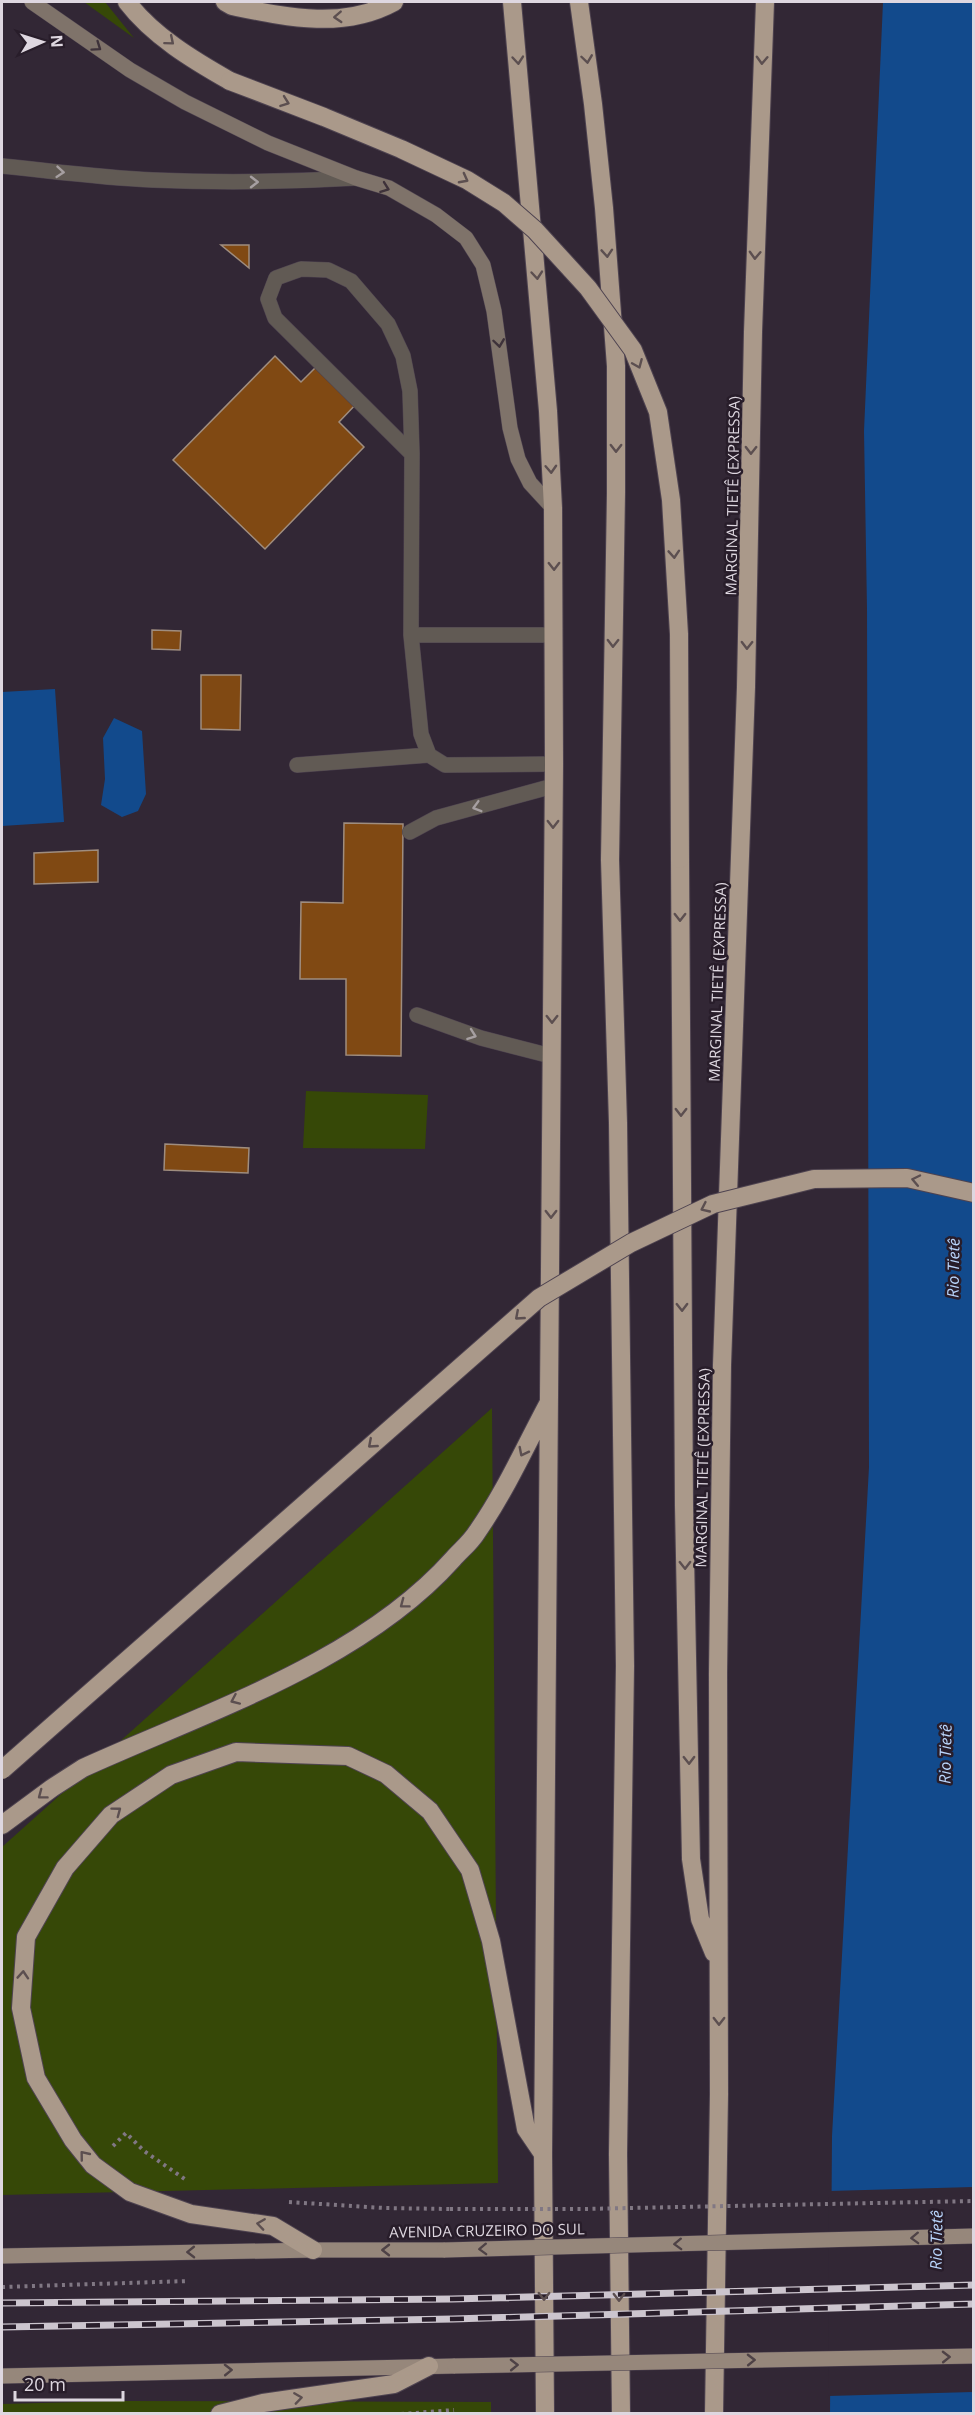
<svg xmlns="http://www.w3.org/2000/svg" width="975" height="2415" font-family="'Open Sans',sans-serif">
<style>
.green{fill:#364807}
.water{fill:#124a8c}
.pier{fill:#322735}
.building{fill:#804913;stroke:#9f8d7f;stroke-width:1.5}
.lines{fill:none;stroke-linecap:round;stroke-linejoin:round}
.lane-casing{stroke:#4e4350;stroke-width:16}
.street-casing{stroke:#4e4350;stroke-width:16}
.secondary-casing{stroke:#4e4350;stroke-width:16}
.primary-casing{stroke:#4e4350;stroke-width:16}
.highway-casing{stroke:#4e4350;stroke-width:20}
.path{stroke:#807783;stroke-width:4;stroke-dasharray:3 4.5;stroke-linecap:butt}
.lane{stroke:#615a54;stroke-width:15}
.street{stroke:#615a54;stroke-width:15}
.secondary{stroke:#7f736a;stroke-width:15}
.primary{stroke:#96877b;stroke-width:15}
.highway{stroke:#aa998a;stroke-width:18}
.rail-casing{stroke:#ccc5ce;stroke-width:7}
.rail{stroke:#281d2a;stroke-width:4.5;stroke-dasharray:14;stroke-linecap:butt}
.primary-bridge-casing{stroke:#4e4350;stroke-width:16;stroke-linecap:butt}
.highway-bridge-casing{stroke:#4e4350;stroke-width:20;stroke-linecap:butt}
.path-bridge{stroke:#807783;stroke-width:4;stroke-dasharray:3 4.5;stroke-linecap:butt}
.primary-bridge{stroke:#96877b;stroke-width:15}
.highway-bridge{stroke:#aa998a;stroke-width:18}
.oneway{stroke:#5c4f50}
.oneway2{stroke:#3e323a}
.oneway3{stroke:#a69fa1}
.oneway4{stroke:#4e4246}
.labels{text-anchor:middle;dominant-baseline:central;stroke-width:5;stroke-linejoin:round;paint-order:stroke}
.street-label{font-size:15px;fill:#ded7e0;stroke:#281d2a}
.water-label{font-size:16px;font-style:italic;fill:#bad6fd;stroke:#281d2a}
</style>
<rect width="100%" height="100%" fill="#322735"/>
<path class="green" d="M84,2H105L134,38Z
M306,1091L428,1095L425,1149L303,1148Z
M492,1408L498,2183L2,2195V1847Z
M121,2401L491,2402V2413L2,2414V2404Z"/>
<path class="water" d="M883,2H973V2413L830,2414L832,2136L869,1467L867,609L864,431Z
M55,689L64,822L2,826V692Z
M114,718L142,731L146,794L138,811L122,817L101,805L105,779L103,738Z"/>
<path class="pier" d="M973,2187V2392L828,2396L829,2191Z"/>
<path class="building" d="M221,245H249V268Z
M275,356L301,382L319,364L358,402L339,422L364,447L265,549L173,460Z
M152,630L181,631L180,650L152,649Z
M201,675H241L240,730L201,729Z
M344,823L403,824L401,1056L346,1055V979H300L301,902L343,903Z
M98,850V882L34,884V853Z
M165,1144L249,1148L248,1173L164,1170Z"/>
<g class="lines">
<defs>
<path id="lane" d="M412,454L275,318L268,299L276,278L301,269L328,270L351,281L388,324L403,356L410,391L412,454L411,635L421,734L429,755L445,765L554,764
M411,635H554
M297,765L429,755
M410,832L436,818L553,786
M417,1015L481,1038L551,1056"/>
<path id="street" d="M2,166C52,171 102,178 153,180C221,183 288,182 356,178"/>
<path id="secondary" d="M32,2L130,70L185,102L268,143L356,178L389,188L436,215L466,238L483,265L494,311L510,428L518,459L530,483L553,508"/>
<path id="primary" d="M2,2256L313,2250H445
M2,2376L455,2366"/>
<path id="highway" d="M127,2C153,36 193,60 230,81
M225,2L232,6C286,17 343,30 394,2
M512,2L548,411L553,508L554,764L543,2154L545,2414
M579,2L593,104L604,208L616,366V493L610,860L618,1123L625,1666L618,2154L621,2414
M680,859L684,1506L691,1859L700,1919L714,1953
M2,1825L52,1788L83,1768C206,1712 361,1662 453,1559C461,1550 471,1542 477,1532C505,1492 525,1447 548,1404
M313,2250L273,2226L191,2214L130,2192L93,2165L73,2140L36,2078L21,2008L26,1937L65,1868L111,1815L171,1775L236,1752L348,1756L386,1774L430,1811L470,1870L491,1941L526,2129L543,2154
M220,2414L263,2403L394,2384L429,2366
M714,2414L719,2094L718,1674L722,1365L746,687L753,332L765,2"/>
</defs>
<use href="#lane" class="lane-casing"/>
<use href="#street" class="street-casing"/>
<use href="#secondary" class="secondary-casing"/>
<use href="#primary" class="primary-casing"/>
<use href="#highway" class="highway-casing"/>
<path class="path" d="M113,2146L126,2133L144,2151L186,2180
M289,2202L384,2208L450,2209
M2,2287L189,2281
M401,2414L454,2410"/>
<use href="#lane" class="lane"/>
<use href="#street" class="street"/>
<use href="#secondary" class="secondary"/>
<use href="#primary" class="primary"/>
<use href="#highway" class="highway"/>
<defs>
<path id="rail" d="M2,2303L452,2299L974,2285
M2,2327L453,2319L974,2304"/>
</defs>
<use href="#rail" class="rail-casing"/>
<use href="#rail" class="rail"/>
<defs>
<path id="primary-bridge" d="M445,2250L974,2236
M455,2366L974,2356"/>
<path id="highway-bridge" d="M230,81L324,117L401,149L467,180L504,203L535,230L588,288L633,350L658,412L671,500L679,634L680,859
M2,1770L539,1298L631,1243L713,1204L814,1179L907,1178L974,1193"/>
</defs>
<use href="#primary-bridge" class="primary-bridge-casing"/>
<use href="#highway-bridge" class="highway-bridge-casing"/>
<path class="path-bridge" d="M450,2209H582L974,2201"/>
<use href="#primary-bridge" class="primary-bridge"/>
<use href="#highway-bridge" class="highway-bridge"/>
</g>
<defs><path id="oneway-chevron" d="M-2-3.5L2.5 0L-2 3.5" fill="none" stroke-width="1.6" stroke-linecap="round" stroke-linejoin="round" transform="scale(1.5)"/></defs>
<g class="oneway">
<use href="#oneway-chevron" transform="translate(338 17) rotate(177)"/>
<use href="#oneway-chevron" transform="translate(170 41) rotate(40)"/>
<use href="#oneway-chevron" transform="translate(587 59) rotate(82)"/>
<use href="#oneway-chevron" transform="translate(518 60) rotate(85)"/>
<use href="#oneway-chevron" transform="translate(762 60) rotate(92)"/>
<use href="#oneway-chevron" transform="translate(285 102) rotate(20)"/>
<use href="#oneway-chevron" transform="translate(464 179) rotate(28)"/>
<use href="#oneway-chevron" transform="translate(607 253) rotate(86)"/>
<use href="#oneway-chevron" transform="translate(755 255) rotate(92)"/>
<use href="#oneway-chevron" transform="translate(537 275) rotate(85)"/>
<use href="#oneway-chevron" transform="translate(638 364) rotate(67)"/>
<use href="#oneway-chevron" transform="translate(616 448) rotate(90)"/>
<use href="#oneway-chevron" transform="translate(751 450) rotate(91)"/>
<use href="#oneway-chevron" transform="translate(551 469) rotate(87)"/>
<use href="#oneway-chevron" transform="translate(674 554) rotate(86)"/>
<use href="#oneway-chevron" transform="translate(554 566) rotate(89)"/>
<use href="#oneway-chevron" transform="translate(613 643) rotate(91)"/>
<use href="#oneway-chevron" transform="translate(747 645) rotate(91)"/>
<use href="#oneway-chevron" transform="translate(553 824) rotate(90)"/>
<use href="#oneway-chevron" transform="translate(680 917) rotate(90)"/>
<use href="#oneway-chevron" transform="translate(552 1019) rotate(90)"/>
<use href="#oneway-chevron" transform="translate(681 1112) rotate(90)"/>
<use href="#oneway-chevron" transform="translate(916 1180) rotate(-168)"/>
<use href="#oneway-chevron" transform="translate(705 1208) rotate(155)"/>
<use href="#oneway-chevron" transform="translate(551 1214) rotate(90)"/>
<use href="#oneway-chevron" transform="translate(682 1307) rotate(89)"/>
<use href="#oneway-chevron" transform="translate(519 1316) rotate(139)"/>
<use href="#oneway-chevron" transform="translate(372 1444) rotate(139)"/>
<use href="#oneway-chevron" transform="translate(523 1452) rotate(117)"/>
<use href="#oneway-chevron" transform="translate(685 1565) rotate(89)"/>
<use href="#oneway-chevron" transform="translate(404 1604) rotate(143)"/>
<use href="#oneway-chevron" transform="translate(235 1700) rotate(156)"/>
<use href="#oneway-chevron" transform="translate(689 1760) rotate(89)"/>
<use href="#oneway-chevron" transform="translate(42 1795) rotate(143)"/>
<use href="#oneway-chevron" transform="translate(117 1811) rotate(-37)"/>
<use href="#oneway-chevron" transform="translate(23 1975) rotate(-86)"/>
<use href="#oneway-chevron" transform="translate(719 2021) rotate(90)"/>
<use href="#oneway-chevron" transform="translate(84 2155) rotate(-129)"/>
<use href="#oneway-chevron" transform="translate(261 2224) rotate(-172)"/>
<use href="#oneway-chevron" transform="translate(544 2296) rotate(90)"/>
<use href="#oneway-chevron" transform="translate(619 2297) rotate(90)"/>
<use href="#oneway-chevron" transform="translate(298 2398) rotate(-8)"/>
</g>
<g class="oneway2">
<use href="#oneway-chevron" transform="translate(97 47) rotate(35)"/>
<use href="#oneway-chevron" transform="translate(385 188) rotate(20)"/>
<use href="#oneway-chevron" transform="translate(499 343) rotate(82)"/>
</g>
<g class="oneway3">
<use href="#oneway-chevron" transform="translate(60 172) rotate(5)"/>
<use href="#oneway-chevron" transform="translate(254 182)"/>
<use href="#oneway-chevron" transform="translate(477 807) rotate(164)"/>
<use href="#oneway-chevron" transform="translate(472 1035) rotate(20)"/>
</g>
<g class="oneway4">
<use href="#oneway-chevron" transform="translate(915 2238) rotate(178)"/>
<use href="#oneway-chevron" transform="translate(678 2244) rotate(178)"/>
<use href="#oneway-chevron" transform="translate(483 2249) rotate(178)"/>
<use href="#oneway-chevron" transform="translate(386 2250) rotate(-180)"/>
<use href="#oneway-chevron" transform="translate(191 2252) rotate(179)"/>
<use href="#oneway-chevron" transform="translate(946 2357) rotate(-1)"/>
<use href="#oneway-chevron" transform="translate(751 2360) rotate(-1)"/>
<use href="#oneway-chevron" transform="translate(514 2365) rotate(-1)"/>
<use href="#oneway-chevron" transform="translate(228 2370) rotate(-1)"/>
</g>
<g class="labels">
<g class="street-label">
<text transform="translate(732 496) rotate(-89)">MARGINAL TIETÊ (EXPRESSA)</text>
<text transform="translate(717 982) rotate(-88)">MARGINAL TIETÊ (EXPRESSA)</text>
<text transform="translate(702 1468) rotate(-89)">MARGINAL TIETÊ (EXPRESSA)</text>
<text transform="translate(487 2230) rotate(-1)">AVENIDA CRUZEIRO DO SUL</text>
</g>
<g class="water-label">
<text transform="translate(953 1268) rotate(-89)">Rio Tietê</text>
<text transform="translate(945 1754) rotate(-89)">Rio Tietê</text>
<text transform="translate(936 2240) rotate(-89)">Rio Tietê</text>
</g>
</g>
<rect width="975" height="2415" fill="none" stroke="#ded7e0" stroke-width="6"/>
<g transform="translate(42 42) rotate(87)" stroke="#281d2a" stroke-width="4.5" paint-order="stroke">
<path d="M0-4.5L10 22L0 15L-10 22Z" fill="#ded7e0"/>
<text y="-9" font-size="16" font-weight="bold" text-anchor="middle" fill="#ded7e0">N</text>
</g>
<path d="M15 2391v9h108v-9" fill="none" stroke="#ded7e0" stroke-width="3"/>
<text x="24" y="2391" font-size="18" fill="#ded7e0" stroke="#281d2a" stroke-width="4.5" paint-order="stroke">20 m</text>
</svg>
